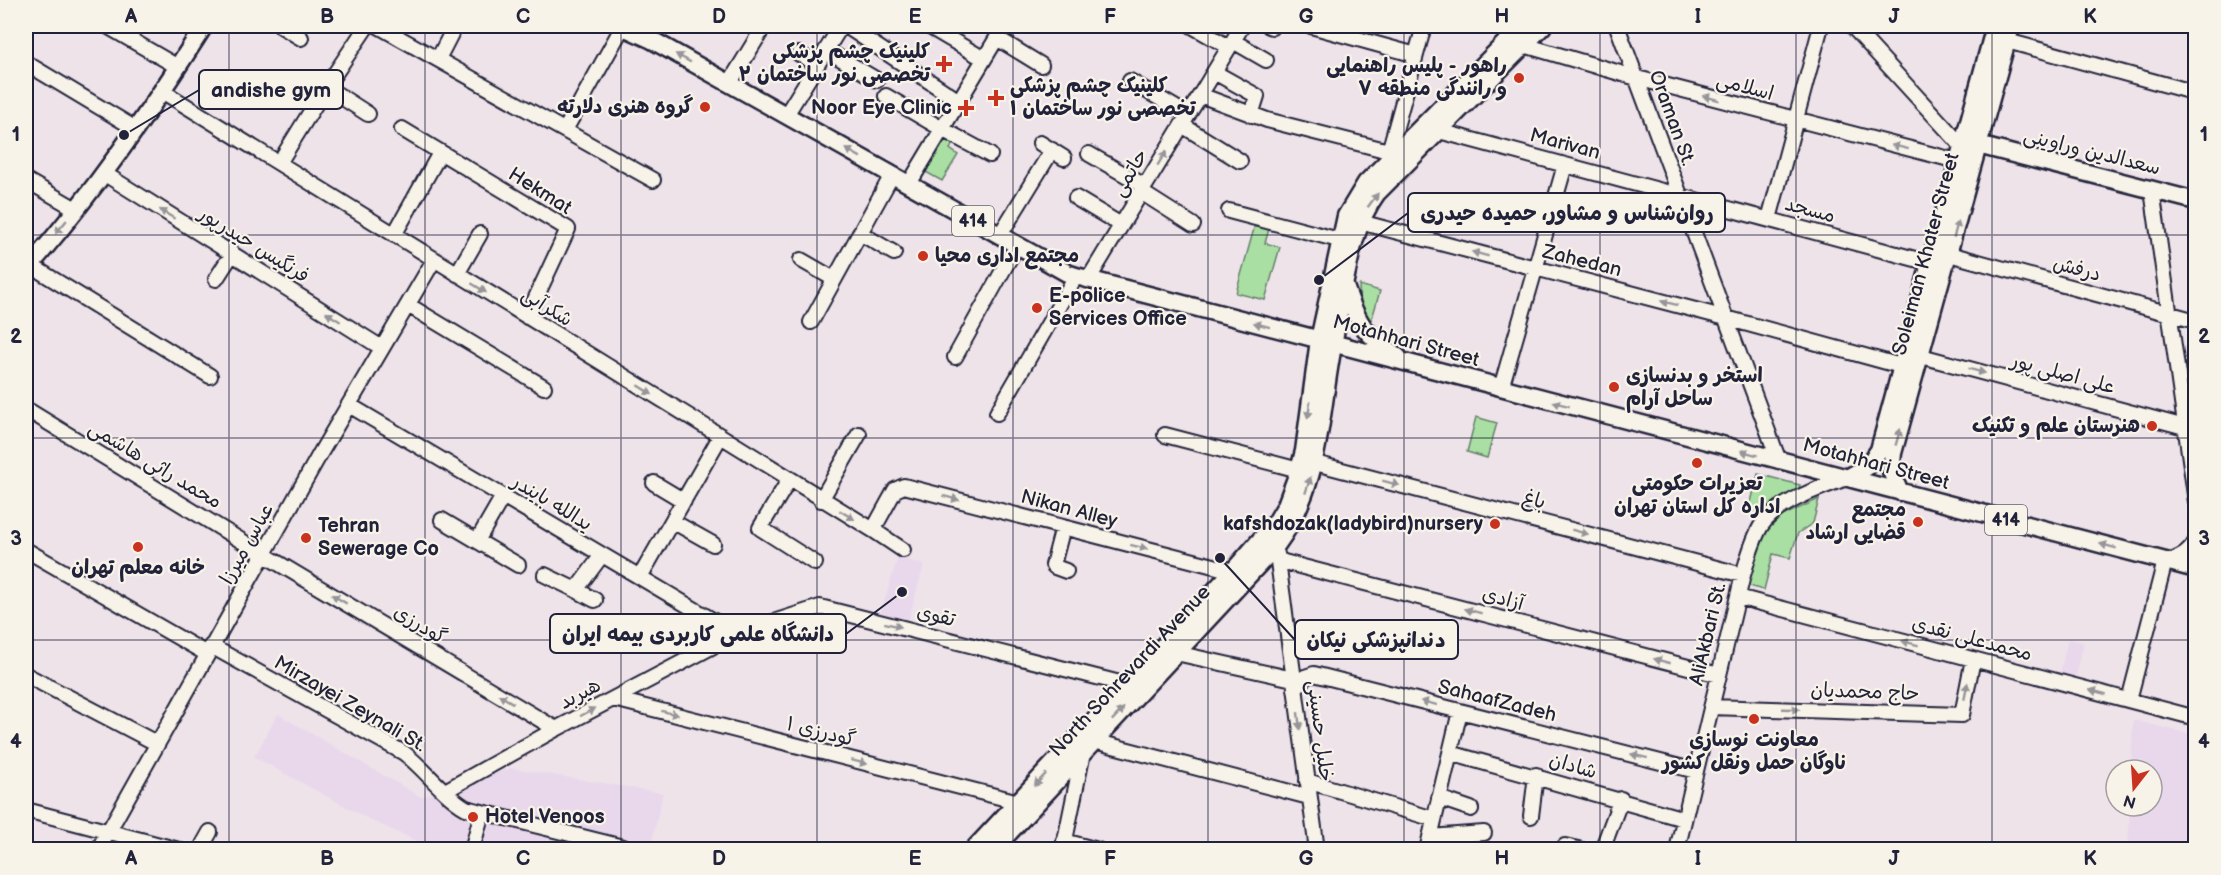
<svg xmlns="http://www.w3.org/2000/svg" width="2221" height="875" font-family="'Balsamiq Sans','Playpen Sans Arabic',sans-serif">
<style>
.built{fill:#e9d8eb}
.green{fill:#a9dfa2;stroke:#66806e;stroke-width:1.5}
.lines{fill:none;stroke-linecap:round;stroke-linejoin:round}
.minor-casing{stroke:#22223b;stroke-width:18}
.major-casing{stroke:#22223b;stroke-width:21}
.minor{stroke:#f7f3e8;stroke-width:14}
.major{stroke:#f7f3e8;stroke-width:16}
.oneway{fill:#97959a}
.grid{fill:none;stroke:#22223b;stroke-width:1.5;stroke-opacity:0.55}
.poi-dot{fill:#c8321e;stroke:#f7f3e8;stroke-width:2}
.labels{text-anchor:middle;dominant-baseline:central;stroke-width:4.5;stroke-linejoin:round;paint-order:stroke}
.shield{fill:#f7f3e8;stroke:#62616f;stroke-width:1.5}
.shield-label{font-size:18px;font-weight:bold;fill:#22223b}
.poi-label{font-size:20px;font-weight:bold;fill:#22223b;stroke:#f7f3e8;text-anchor:end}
.street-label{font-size:20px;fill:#22223b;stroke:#f7f3e8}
.leader{fill:none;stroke:#22223b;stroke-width:2}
.callout-dot{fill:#22223b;stroke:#f7f3e8;stroke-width:2}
.callout{fill:#f7f3e8;stroke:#22223b;stroke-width:2}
.callout-label{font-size:21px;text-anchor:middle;font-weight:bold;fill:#22223b}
.neatline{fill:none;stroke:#22223b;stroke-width:2}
.grid-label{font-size:20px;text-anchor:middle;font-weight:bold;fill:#22223b}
</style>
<rect width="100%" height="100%" fill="#efe3ea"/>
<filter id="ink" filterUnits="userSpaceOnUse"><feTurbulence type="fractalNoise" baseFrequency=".0167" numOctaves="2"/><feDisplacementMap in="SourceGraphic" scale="12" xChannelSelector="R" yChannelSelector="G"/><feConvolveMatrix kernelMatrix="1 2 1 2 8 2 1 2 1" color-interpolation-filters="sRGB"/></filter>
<g filter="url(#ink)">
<path class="built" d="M898,557L924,565L907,625L879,618Z
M2068,638L2084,643L2076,677L2060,673Z
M278,714L421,797L511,768L663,793L650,849H435L374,822L254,757Z
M2133,720L2195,735V849L2128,848L2130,806H2152V770H2131Z"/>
<path class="green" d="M948,133L956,138L950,149L958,155L942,181L924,171Z
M1255,225L1269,229L1265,243L1280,247L1265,300L1236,293Z
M1359,285L1380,291L1371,322L1360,307Z
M1476,417L1497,423L1487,458L1467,452Z
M1758,474L1800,485L1798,492L1776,503L1759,515L1748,514Z
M1819,499L1813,523L1798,533L1790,558L1773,554L1764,590L1746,585L1763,534L1780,517Z"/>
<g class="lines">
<defs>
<path id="minor" d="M107,26L178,67
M281,26L301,38
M378,26L653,180
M846,26L959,101
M928,26L984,59
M1192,26L1229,47
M1269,26L1272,27
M1311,26L1416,55
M1617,26L1779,461
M1852,26L1961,145
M997,38L1041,65
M1233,41L1266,60
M2007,41L2196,93
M1524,45L1637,78L1957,161
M826,50L877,80
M799,54L817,64
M438,59L455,26
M26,63L136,129
M1214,72L1257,96L1251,115
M1130,81L1188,115
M729,84L760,33
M326,87L368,114
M162,91L873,530L895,490L904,486L1233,571
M1200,95L1267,120L1389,151
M886,96L942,129L990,155
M786,115L841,26
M1182,125L1240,161
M402,129L568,229L527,317
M565,130L623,26
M1439,131L1930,263
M1040,143L1064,158
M1089,154L1145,186
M1387,159L1424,26
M279,163L326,87L367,26
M105,174L382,348
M26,180L76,209
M909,184L1004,26
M2152,190L2196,502
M1141,192L1193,225
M1076,198L1121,225
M1229,211L1339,240
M1769,219L1821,26
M1360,222L1726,318L1901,366
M860,233L894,253
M394,235L440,153
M1000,235L1052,150
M1949,254L2196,321
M801,260L834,279
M30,265L210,376
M457,274L480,234
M216,279L232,254
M1088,280L1242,26
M408,305L544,387
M811,322L892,175
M1921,356L2196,430
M955,357L1017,245
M1501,388L1565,165
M349,405L736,634
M26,409L263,554L556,729
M997,413L1076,276
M1165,435L1299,470
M1315,463L1743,575
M789,480L760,528L815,563
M654,483L684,501
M821,500L859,434
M442,520L518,565
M672,521L713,544
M1063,527L1053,565L1055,567L1066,571
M873,530L903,550
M477,541L503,496
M26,550L207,654
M1277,554L1317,850
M1278,559L1284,562L1719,675
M2169,562C2181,557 2190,553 2196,541
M545,575L576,590L602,555
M640,577L720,437
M576,590L595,600
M1738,597L2196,718
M211,646L404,753C426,770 442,794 466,808L635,850
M1176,653L1293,679
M26,675L156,743
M1295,689L1305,677L1314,674L1696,771
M614,699L1019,802
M2129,700L2165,561
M1711,707L1962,715L1973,659
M1094,741L1309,797
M1450,753L1684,819
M1307,781L1434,819
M445,791L556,729L736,634L820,607L1128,685
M1439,798L1471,809
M26,810L179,850
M1531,816L1536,775
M1430,837L1484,833
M1064,841L1098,850
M1565,846L1582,850
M98,850L321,452L434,260
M200,850L210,832
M472,850L482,812
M1063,850L1083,753
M1427,850L1460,711
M1602,850L1621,799
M1677,850L1743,575C1748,558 1752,541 1761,526C1776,503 1821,487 1847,478"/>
<path id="major" d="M621,26L652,40L1067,273L1076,276L2196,569
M1968,145H1978L2196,201
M26,270C93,194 150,111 204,26
M1345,286C1358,325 1365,334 1398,357
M1847,478L1867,467L1879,450L1995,26
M1900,492L1891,471L1893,453L2011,26
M973,850L1233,571L1276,522L1286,505L1299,470L1304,451L1319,340L1346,216L1366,183L1522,26
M993,850L1276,546C1314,495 1318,442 1327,382C1331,353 1337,325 1342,296C1349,261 1355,223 1377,193L1543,26"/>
</defs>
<use href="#minor" class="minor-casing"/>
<use href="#major" class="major-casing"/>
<use href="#minor" class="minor"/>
<use href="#major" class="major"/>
</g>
<defs><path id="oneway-solid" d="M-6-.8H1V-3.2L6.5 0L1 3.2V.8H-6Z" transform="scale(1.5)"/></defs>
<g class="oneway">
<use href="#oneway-solid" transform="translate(683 58) rotate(-151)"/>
<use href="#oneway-solid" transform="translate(1711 98) rotate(-165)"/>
<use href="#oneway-solid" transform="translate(1900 147) rotate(-166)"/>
<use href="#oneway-solid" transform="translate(853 153) rotate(-151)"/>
<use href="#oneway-solid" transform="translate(1162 158) rotate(-59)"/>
<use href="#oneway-solid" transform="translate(1373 200) rotate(-53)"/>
<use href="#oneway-solid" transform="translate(167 214) rotate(-148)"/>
<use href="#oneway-solid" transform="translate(61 227) rotate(130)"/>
<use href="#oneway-solid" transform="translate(1956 229) rotate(-75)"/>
<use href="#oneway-solid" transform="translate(1480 254) rotate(-165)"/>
<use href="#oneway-solid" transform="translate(479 288) rotate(32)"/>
<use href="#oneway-solid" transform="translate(1669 303) rotate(-166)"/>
<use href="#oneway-solid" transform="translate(333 317) rotate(-148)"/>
<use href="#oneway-solid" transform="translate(1262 325) rotate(-165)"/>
<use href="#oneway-solid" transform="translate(1977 371) rotate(15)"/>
<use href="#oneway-solid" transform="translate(645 390) rotate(32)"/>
<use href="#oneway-solid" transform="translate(1561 404) rotate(-165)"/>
<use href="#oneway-solid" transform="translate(1309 410) rotate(98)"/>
<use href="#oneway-solid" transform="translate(1898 437) rotate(-74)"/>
<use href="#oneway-solid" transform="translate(1749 453) rotate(-165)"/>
<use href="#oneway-solid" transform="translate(1391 483) rotate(15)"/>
<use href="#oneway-solid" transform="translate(1308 485) rotate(-72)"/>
<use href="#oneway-solid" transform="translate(951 498) rotate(15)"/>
<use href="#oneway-solid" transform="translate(847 515) rotate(31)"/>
<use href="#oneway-solid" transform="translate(1580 532) rotate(15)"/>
<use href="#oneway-solid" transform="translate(2108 546) rotate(-165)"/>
<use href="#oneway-solid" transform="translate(1139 547) rotate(14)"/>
<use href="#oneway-solid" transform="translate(339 599) rotate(-149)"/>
<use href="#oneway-solid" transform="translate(1473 611) rotate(-165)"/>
<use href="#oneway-solid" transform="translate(893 625) rotate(14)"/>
<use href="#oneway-solid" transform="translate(1910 643) rotate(-165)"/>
<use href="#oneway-solid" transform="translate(1662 661) rotate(-165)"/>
<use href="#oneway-solid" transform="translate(1966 691) rotate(-79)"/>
<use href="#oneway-solid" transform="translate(2098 692) rotate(-165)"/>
<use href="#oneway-solid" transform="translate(506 699) rotate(-149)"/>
<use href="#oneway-solid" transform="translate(1429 703) rotate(-166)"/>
<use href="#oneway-solid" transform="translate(1791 709) rotate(2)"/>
<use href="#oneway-solid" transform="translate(588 712) rotate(-28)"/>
<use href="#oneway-solid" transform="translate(670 713) rotate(14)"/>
<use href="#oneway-solid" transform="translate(1118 714) rotate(-47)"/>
<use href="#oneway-solid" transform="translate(1299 721) rotate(83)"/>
<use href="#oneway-solid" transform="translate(1639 756) rotate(-166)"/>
<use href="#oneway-solid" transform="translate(859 762) rotate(14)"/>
<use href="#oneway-solid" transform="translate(1040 780) rotate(133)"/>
</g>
</g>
<path class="grid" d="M229,26V850M425,26V850M621,26V850M817,26V850M1013,26V850M1208,26V850M1404,26V850M1600,26V850M1796,26V850M1992,26V850M26,235H2196M26,438H2196M26,640H2196"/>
<g class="poi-dot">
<path d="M941 55h6v6h6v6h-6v6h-6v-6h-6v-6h6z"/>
<circle cx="1519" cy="78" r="6"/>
<path d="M993 89h6v6h6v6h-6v6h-6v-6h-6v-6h6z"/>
<circle cx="705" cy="107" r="6"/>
<path d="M963 99h6v6h6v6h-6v6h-6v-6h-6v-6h6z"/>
<circle cx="923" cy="256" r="6"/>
<circle cx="1037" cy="308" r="6"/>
<circle cx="1614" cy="387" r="6"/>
<circle cx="2152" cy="426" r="6"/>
<circle cx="1697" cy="463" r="6"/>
<circle cx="1918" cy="522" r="6"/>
<circle cx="1495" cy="524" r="6"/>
<circle cx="306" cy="538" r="6"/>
<circle cx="138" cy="547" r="6"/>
<circle cx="1754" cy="719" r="6"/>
<circle cx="473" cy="817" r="6"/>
</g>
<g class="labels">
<g class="shield">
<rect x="952" y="206" width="42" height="30" rx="4.5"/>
<rect x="1985" y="505" width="42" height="30" rx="4.5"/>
</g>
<g class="shield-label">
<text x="973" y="221">414</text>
<text x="2006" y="520">414</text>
</g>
<g class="poi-label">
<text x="930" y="52">کلینیک چشم پزشکی<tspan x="930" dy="23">تخصصی نور ساختمان ۲</tspan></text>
<text x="1507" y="66">راهور - پلیس راهنمایی<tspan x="1507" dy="23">و رانندگی منطقه ۷</tspan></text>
<text x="1010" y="86" text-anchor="start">کلینیک چشم پزشکی<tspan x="1010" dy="23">تخصصی نور ساختمان ۱</tspan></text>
<text x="693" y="107">گروه هنری دلارته</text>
<text x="952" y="108">Noor Eye Clinic</text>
<text x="935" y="256" text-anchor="start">مجتمع اداری محیا</text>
<text x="1049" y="296" text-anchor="start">E-police<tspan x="1049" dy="23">Services Office</tspan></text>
<text x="1626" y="376" text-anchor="start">استخر و بدنسازی<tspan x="1626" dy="23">ساحل آرام</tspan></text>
<text x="2140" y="426">هنرستان علم و تکنیک</text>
<text x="1697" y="484" text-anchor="middle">تعزیرات حکومتی<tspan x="1697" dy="23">اداره کل استان تهران</tspan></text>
<text x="1906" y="510">مجتمع<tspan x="1906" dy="23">قضایی ارشاد</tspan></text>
<text x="1483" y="524">kafshdozak(ladybird)nursery</text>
<text x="318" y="526" text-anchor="start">Tehran<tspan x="318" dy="23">Sewerage Co</tspan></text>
<text x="138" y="568" text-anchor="middle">خانه معلم تهران</text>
<text x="1754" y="740" text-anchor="middle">معاونت نوسازی<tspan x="1754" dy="23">ناوگان حمل ونقل کشور</tspan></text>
<text x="485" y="817" text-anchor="start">Hotel Venoos</text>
</g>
<g class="street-label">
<text transform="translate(1745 87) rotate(15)">اسلامی</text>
<text transform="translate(1672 118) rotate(70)">Oraman St.</text>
<text transform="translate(1565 144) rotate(15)">Marivan</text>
<text transform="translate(2092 152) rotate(14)">سعدالدین وراوینی</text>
<text transform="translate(1130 173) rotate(-59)">حاتمی</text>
<text transform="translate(540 191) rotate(32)">Hekmat</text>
<text transform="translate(1810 210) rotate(15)">مسجد</text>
<text transform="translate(254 245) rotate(32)">فرنگیس حیدرپور</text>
<text transform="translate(1926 254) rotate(-75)">Soleiman Khater Street</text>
<text transform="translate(1582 261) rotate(14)">Zahedan</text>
<text transform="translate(2077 269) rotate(15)">درفش</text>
<text transform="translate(547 307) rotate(32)">شکرآبی</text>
<text transform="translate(1406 341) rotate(15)">Motahhari Street</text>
<text transform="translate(2063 374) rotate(15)">علی اصلی پور</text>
<text transform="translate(1876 464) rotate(15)">Motahhari Street</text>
<text transform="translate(155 465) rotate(31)">محمد راثی هاشمی</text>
<text transform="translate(1534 500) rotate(15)">باغ</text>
<text transform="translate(552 503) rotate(31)">یدالله بایندر</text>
<text transform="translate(1069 509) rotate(15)">Nikan Alley</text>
<text transform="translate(247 544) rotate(-61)">عباس میرزا</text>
<text transform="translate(1503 599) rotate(15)">آزادی</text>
<text transform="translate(936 616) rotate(14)">تقوی</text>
<text transform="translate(420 625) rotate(31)">گودرزی</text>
<text transform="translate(1708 634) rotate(-77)">AliAkbari St.</text>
<text transform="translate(1972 639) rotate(15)">محمدعلی نقدی</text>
<text transform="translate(1130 671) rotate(-47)">North Sohrevardi Avenue</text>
<text transform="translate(1865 692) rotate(2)">حاج محمدیان</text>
<text transform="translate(580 694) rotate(-28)">هیربد</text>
<text transform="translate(1497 701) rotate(14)">SahaafZadeh</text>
<text transform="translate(350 704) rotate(30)">Mirzayei Zeynali St.</text>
<text transform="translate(1320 731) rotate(83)">خلیل حسینی</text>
<text transform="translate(821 732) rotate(14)">گودرزی ۱</text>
<text transform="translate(1573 766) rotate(16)">شادان</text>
</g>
</g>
<path class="leader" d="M124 135L199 90M1319 280L1408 213M902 592L846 634M1220 558L1295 640"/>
<g class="callout-dot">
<circle cx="124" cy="135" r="6"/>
<circle cx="1319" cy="280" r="6"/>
<circle cx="902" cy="592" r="6"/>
<circle cx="1220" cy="558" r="6"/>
</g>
<g class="callout">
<rect x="199" y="70" width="144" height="39" rx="6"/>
<rect x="1408" y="193" width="317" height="39" rx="6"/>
<rect x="550" y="614" width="296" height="39" rx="6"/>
<rect x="1295" y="620" width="163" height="39" rx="6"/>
</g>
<g class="callout-label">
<text x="271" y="97">andishe gym</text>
<text x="1567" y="220">روان‌شناس و مشاور، حمیده حیدری</text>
<text x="698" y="641">دانشگاه علمی کاربردی بیمه ایران</text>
<text x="1376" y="647">دندانپزشکی نیکان</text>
</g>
<rect width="2221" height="875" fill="none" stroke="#f7f3e8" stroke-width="66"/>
<g transform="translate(2134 788) rotate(197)"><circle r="28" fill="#f7f3e8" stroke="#a29fa3" stroke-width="1.5"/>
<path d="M0-4.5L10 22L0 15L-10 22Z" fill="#c8321e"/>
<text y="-9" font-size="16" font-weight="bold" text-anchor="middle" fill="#22223b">N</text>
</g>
<rect x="33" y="33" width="2155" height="809" class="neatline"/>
<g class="grid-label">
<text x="131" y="23">A</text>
<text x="327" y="23">B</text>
<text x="523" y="23">C</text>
<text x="719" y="23">D</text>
<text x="915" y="23">E</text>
<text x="1110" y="23">F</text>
<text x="1306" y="23">G</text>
<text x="1502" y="23">H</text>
<text x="1698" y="23">I</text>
<text x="1894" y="23">J</text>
<text x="2090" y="23">K</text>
<text x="16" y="141">1</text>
<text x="2204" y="141">1</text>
<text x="16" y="343">2</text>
<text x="2204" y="343">2</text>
<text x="16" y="545">3</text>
<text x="2204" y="545">3</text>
<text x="16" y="748">4</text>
<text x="2204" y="748">4</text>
<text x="131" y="865">A</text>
<text x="327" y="865">B</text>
<text x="523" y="865">C</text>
<text x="719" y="865">D</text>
<text x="915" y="865">E</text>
<text x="1110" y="865">F</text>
<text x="1306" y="865">G</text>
<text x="1502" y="865">H</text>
<text x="1698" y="865">I</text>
<text x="1894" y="865">J</text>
<text x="2090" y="865">K</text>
</g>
</svg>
